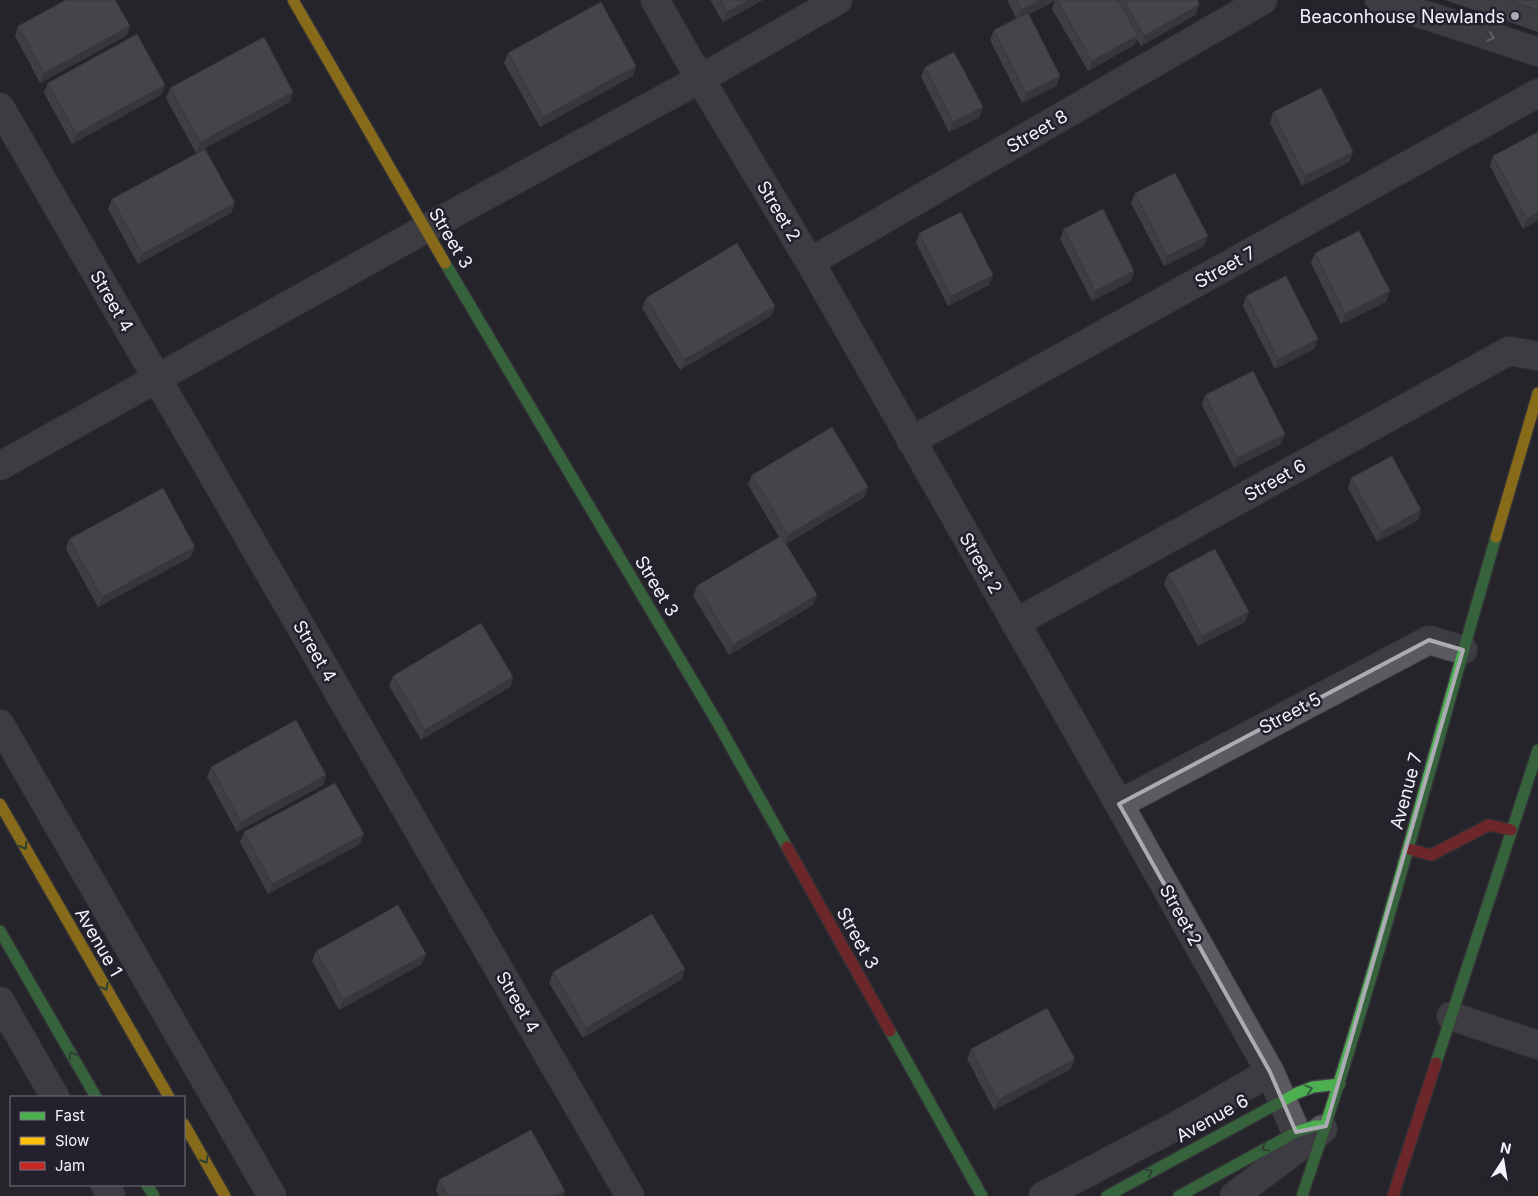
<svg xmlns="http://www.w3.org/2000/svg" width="1538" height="1196" font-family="Inter,sans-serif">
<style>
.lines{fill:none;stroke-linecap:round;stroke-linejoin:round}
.street-casing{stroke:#403f45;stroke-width:30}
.fast-casing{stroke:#403f45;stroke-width:14}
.slow-casing{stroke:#403f45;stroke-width:14}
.jam-casing{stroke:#403f45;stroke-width:14}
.street{stroke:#5b5a60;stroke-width:28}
.fast{stroke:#4caf50;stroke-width:11}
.slow{stroke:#ffc107;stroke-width:11}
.jam{stroke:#c62828;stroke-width:11}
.wall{fill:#5e5d62}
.shaded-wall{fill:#4c4c50}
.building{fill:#6d6c72;stroke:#4c4c50}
.oneway{stroke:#a8a6ae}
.oneway2{stroke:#36603d}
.marked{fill:none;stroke:#acaab2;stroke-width:4;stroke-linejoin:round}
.poi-dot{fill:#acaab2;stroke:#24202e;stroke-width:2}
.labels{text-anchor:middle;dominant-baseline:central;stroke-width:5;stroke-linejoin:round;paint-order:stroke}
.poi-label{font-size:18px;fill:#f4f2fb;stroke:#24202e;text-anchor:end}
.street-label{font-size:18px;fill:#f4f2fb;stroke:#24202e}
</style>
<rect width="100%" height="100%" fill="#25242a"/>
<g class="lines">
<defs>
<path id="street" d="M655,0L700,79L810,262L1119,804L1270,1072L1296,1132
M1379,0L1538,52
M0,107L630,1196
M810,262L1263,0
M911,441L1538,93
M0,466L425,229L700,79L838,0
M1015,623L1509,351L1538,356
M0,724L272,1196
M1119,804L1429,640L1463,650
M0,1001L55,1097
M1451,1016L1538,1045
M105,1185L111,1196
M1043,1196L1178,1125L1270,1072
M1234,1196L1323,1129"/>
<path id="fast" d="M445,263L716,720L787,847
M0,931L96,1097
M890,1031L982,1196
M1436,1063L1538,750
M147,1185L154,1196
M1107,1196L1297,1093L1313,1087L1340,1084
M1179,1196L1296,1132L1315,1126H1326
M1302,1196C1376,979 1432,757 1496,537"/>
<path id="slow" d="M293,0L445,263
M1496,537L1538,393
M0,804L169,1097
M184,1124L225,1196"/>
<path id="jam" d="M787,847L890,1031
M1409,849L1431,855L1489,825L1511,830
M1393,1196L1436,1063"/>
</defs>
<use href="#street" class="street-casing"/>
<use href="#fast" class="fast-casing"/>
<use href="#slow" class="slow-casing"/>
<use href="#jam" class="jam-casing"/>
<use href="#street" class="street"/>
<use href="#fast" class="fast"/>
<use href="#slow" class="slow"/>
<use href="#jam" class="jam"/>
</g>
<path class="wall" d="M710,0H763L723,22Z
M1007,0H1198L1199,5L1195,15L1141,46L1137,39L1134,45L1088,71L1052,9L1055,1L1029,14L1060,76L1056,86L1022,103L990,40L994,30L1016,18Z
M1445,0H1538V32Z
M18,26H130L126,36L40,83L15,36Z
M508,53L636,66L633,76L540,127L504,63Z
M925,67L979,118L949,132L921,77Z
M48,83L165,85L161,95L72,144L44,93Z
M170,88L293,92L290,102L196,153L166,98Z
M1273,112L1353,152L1349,162L1302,186L1270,123Z
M1538,132V220L1523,229L1490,166L1493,156Z
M1135,193L1204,246L1164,266L1131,203Z
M112,199L235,203L231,213L138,264L108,209Z
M1064,229L1134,271L1131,281L1092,301L1060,239Z
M919,233L993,275L989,285L948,306L916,243Z
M1315,253L1386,302L1341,324L1311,263Z
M1246,296L1314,349L1275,369L1243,306Z
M646,298L775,306L771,316L680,370L642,308Z
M1205,395L1281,444L1234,468L1202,405Z
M752,475L865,497L786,544L817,595L813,605L729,655L693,596L697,586L779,537L748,485Z
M1351,478L1418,520L1377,542L1348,488Z
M69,539L191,557L98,607L66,549Z
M1168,574L1245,622L1198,646L1164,584Z
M393,676L513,677L510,687L421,740L389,686Z
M211,767L326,775L323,785L237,832L207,777Z
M244,832L364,834L360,844L268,894L240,842Z
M316,951L426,954L422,964L339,1010L312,961Z
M553,972L682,979L583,1038L549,983Z
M971,1049L1071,1069L994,1110L967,1059Z
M439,1180L565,1191L563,1196H439L436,1190Z"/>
<path class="shaded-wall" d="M749,0H763L723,22L727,12Z
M1041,0H1056L1055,1L1017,20L1021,10Z
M1199,5L1195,15L1141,46L1144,36Z
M130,26L126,36L40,83L44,73Z
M1138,35L1134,45L1088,71L1092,61Z
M636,66L633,76L540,127L543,117Z
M1060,76L1056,86L1022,103L1026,93Z
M165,85L161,95L72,144L76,134Z
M293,92L290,102L196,153L200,142Z
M983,107L979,118L949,132L953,122Z
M1353,152L1349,162L1302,186L1305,176Z
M235,203L231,213L138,264L142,254Z
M1538,212V220L1523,229L1527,219Z
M1208,236L1204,246L1164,266L1167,256Z
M1134,271L1131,281L1092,301L1095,291Z
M993,275L989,285L948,306L951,296Z
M1390,291L1386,302L1341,324L1345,314Z
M775,306L771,316L680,370L684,360Z
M1318,339L1314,349L1275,369L1278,359Z
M1285,434L1281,444L1234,468L1237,458Z
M868,487L865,497L784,545L788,535Z
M1421,510L1418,520L1377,542L1381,532Z
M195,547L191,557L98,607L102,597Z
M817,595L813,605L729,655L733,645Z
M1249,612L1245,622L1198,646L1202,636Z
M513,677L510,687L421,740L425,730Z
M326,775L323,785L237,832L241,822Z
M364,834L360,844L268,894L272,884Z
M426,954L422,964L339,1010L343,1000Z
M685,969L682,979L583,1038L586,1028Z
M1075,1059L1071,1069L994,1110L998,1100Z
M565,1191L563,1196H556Z"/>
<path class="building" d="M66,0H115L130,26L44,73L18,26Z
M720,0H749L727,12Z
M1016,0H1041L1021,10Z
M1057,0H1118L1138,35L1092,61Z
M1124,0H1198L1199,5L1144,36Z
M1508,0H1538V10Z
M601,2L636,66L543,117L508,53Z
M1028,13L1060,76L1026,93L994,30Z
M137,34L165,85L76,134L48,83Z
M264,37L293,92L200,142L170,88Z
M954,52L983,107L953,122L925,67Z
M1321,88L1353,152L1305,176L1273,112Z
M1538,132V212L1527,219L1493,156Z
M205,149L235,203L142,254L112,199Z
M1175,173L1208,236L1167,256L1135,193Z
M1103,209L1134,271L1095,291L1064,229Z
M961,212L993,275L951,296L919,233Z
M1359,231L1390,291L1345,314L1315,253Z
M737,243L775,306L684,360L646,298Z
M1286,276L1318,339L1278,359L1246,296Z
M1253,371L1285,434L1237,458L1205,395Z
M832,427L868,487L788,535L752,475Z
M1392,456L1421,510L1381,532L1351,478Z
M163,488L195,547L102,597L69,539Z
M781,536L817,595L733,645L697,586Z
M1215,549L1249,612L1202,636L1168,574Z
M481,623L513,677L425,730L393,676Z
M296,720L326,775L241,822L211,767Z
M335,783L364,834L272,884L244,832Z
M398,905L426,954L343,1000L316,951Z
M652,914L685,969L586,1028L553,972Z
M1047,1008L1075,1059L998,1100L971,1049Z
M531,1130L565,1191L556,1196H448L439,1180Z"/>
<defs><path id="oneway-chevron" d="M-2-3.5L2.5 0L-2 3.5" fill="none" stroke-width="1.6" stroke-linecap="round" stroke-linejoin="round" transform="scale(1.25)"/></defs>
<use class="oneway" href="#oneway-chevron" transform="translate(1491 37) rotate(18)"/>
<g class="oneway2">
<use href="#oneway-chevron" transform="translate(24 846) rotate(60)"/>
<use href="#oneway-chevron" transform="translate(105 987) rotate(60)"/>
<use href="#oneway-chevron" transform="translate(72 1055) rotate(-120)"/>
<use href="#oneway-chevron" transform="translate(1309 1089) rotate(-17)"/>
<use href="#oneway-chevron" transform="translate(1265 1148) rotate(151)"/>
<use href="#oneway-chevron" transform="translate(205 1160) rotate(60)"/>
<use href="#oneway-chevron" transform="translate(1149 1172) rotate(-29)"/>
</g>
<path d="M0 0H1538V1196H0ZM1429,640L1463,650L1326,1126L1296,1132L1270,1072L1119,804Z" fill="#25242a" fill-opacity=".55" fill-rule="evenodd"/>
<path class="marked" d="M1429,640L1463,650L1326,1126L1296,1132L1270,1072L1119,804Z"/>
<circle class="poi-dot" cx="1515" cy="16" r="5"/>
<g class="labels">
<g class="poi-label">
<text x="1505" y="16">Beaconhouse Newlands</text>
</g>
<g class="street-label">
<text transform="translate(1037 131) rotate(-30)">Street 8</text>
<text transform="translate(779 211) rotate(59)">Street 2</text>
<text transform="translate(451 238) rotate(59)">Street 3</text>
<text transform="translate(1225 267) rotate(-29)">Street 7</text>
<text transform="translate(112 301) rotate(60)">Street 4</text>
<text transform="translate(1275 480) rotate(-29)">Street 6</text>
<text transform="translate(981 563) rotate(60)">Street 2</text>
<text transform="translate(657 586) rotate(59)">Street 3</text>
<text transform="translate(315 651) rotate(60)">Street 4</text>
<text transform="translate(1290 713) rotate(-28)">Street 5</text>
<text transform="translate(1406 791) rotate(-75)">Avenue 7</text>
<text transform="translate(1181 915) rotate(61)">Street 2</text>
<text transform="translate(858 938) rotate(61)">Street 3</text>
<text transform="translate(99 942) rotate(60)">Avenue 1</text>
<text transform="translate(518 1002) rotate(60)">Street 4</text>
<text transform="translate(1212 1118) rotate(-29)">Avenue 6</text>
</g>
</g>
<rect x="10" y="1096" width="175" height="90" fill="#24202e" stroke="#777480"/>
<rect x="20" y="1112" width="25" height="8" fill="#4caf50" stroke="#777480"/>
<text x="55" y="1121" font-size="15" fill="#f4f2fb">Fast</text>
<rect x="20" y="1137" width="25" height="8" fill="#ffc107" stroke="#777480"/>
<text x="55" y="1146" font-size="15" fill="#f4f2fb">Slow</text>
<rect x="20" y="1162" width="25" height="8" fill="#c62828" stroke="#777480"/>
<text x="55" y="1171" font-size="15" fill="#f4f2fb">Jam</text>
<g transform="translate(1503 1161) rotate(12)" stroke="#24202e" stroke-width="4" paint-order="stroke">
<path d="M0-4L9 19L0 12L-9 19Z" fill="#f4f2fb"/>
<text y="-8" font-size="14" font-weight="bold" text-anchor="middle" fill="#f4f2fb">N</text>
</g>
</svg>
